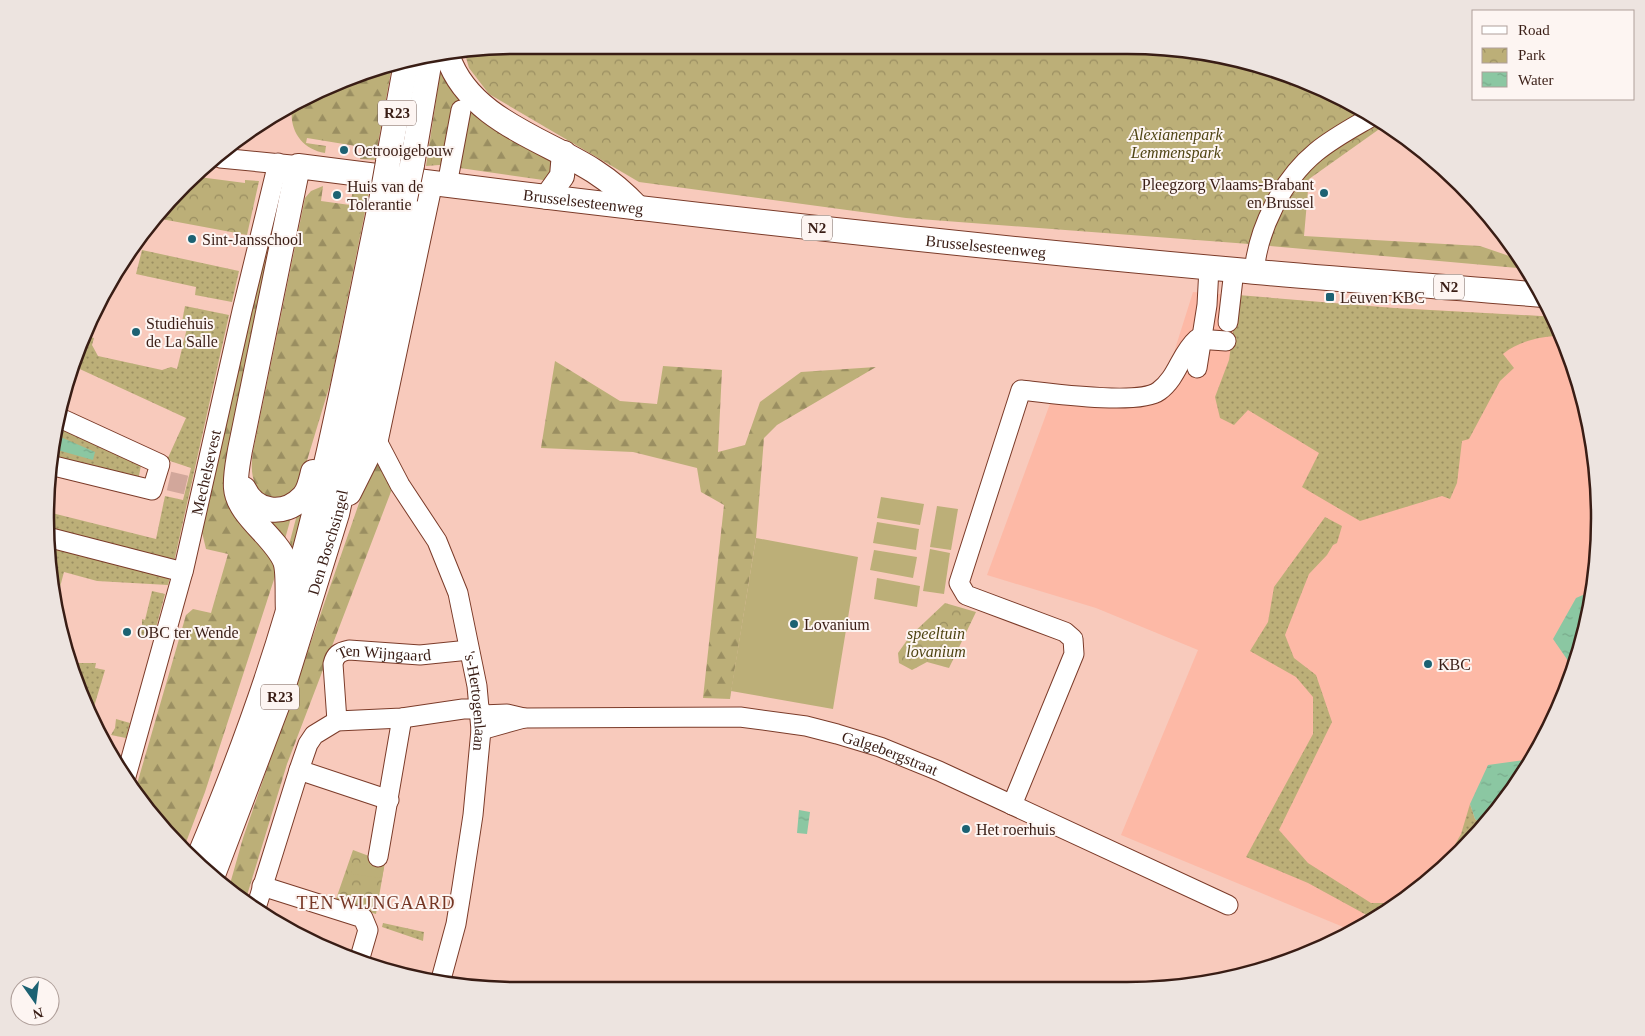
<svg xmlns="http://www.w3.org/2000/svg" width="1645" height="1036" font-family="'Times New Roman',serif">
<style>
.built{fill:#fdb9a6}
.grass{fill:url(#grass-tufts)}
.forest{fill:url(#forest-firs)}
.park{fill:url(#park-crowns)}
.garden{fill:url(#garden-dots)}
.pitch{fill:#bcaf78}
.water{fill:url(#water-ripples)}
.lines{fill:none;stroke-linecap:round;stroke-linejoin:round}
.minor-tunnel{stroke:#d2a79b;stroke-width:19;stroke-dasharray:19 9;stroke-linecap:butt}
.minor-casing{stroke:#7b3b29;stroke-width:21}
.major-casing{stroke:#7b3b29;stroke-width:26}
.minor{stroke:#fff;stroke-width:19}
.major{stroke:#fff;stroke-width:24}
.major-bridge-casing{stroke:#7b3b29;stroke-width:26;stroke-linecap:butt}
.major-bridge{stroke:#fff;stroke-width:24}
.poi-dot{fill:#1c6273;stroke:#fdf5f2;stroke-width:2}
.labels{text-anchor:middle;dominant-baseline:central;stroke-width:4;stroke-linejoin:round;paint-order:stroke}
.shield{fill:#fdf5f2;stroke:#745e57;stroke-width:1}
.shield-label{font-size:15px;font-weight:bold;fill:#391d15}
.park-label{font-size:16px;font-style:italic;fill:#4f4413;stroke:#fdf5f2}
.poi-label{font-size:16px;fill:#391d15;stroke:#fdf5f2;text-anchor:start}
.street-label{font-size:16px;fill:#391d15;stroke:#fdf5f2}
.neighbourhood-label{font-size:18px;letter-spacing:1px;fill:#753624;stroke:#fdf5f2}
.rim{fill:none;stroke:#391d15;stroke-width:2.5}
</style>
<defs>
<pattern id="grass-tufts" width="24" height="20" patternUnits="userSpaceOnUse" patternTransform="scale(1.25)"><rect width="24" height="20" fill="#bcaf78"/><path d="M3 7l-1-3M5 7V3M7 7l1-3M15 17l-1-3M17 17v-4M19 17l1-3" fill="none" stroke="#9a8e61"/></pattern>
<pattern id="forest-firs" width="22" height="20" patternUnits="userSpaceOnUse" patternTransform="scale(1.25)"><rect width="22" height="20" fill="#bcaf78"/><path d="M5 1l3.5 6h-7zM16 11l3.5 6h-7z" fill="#9a8e61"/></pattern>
<pattern id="park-crowns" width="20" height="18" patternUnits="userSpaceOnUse" patternTransform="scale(1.25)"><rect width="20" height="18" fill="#bcaf78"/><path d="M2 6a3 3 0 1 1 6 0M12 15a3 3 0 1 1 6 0" fill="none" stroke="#9a8e61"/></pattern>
<pattern id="garden-dots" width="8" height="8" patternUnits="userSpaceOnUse" patternTransform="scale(1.25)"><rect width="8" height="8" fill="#bcaf78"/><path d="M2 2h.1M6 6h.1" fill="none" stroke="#9a8e61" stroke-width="1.8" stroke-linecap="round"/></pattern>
<pattern id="water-ripples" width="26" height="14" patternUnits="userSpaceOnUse" patternTransform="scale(1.25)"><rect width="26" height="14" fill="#8bc7a2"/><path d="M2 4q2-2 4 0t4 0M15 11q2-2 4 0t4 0" fill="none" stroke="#79aa8b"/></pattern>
</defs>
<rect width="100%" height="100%" fill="#f8cabc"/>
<path class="built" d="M541,45L630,46L551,49Z
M1193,292L1394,308L1553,317L1575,366L1596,457L1599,549L1584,641L1551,727L1502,806L1439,874L1394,903H1371L1353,931L1121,835L1198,650L1096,608L987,575L1051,401L1143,393L1165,381Z"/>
<path class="grass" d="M303,510L293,552H287L298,511Z
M292,514L283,546L265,519Z"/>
<path class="forest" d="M392,66L375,160L360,159L362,147L307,138L306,143L326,146L325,153C302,149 289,131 292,107L366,70Z
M448,70L549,156L552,163L550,181L439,165L426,166L440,74Z
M1309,179L1304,236L1480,246L1521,260L1528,269L1249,244Z
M323,186L321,201L350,205L353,190L369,192L331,381L299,487L293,496L266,503C252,482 250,475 253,451L305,198L311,191Z
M278,195L285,196L225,476L279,564L205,792L185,845L135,791L186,615L193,609L211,613L228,554L206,549L201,528Z
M555,361L620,401L657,404L663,366L722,370L718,452L745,445L760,402L801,372L876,367L777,425L764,438L756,538L730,699L703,698L724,505L701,492L697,468L633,452L541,448Z
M375,457L392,489L287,764L245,902L228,891L243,838Z"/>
<path class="park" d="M518,45H541L552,49L630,46L1188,49L1308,81L1385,125L1309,179L1249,244L906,218L639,182L489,94L469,68L465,54Z
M199,177L245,183V180L259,181L247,235L156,218Z
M945,603L976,612L949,668L927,662L912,670L899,663L898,653L910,636Z
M353,850L385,862L376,914L335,902Z"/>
<path class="garden" d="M142,250L239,271L232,302L195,295L196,287L136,274Z
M1238,295L1394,308L1541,316L1553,317L1561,336C1541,336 1519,341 1503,354L1514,368L1500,381L1469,439L1462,441L1457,483L1450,499L1442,496L1360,521L1302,487L1319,453L1248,410L1234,425L1220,418L1215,397L1229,360Z
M185,306L229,315L174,562L50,532L48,512L156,539L165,496L183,500L191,468L167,460L186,418L71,365L86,336L94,338L92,345L98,356L162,370L171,367L177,369L188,324L182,322Z
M59,423L142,460L138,481L52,459Z
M1325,517L1342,526L1337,543L1333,545L1327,555L1309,574L1285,635L1294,658L1316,675L1332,722L1279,830L1308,863L1371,903H1394L1372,918L1308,883L1246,857L1313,734V697L1296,677L1250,651L1268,622L1274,587Z
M52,548L170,577L168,585L97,581L64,572L57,598Z
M152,591L165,594L153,639L138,635L139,629H142V619L145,620Z
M72,663H96L95,668L105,670L93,710Z
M116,719L130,723L126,738L111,735L115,728Z
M1470,804L1475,819L1484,826L1439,873L1461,834Z
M383,923L424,932L423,941L382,927Z"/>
<path class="pitch" d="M881,497L924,504L920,525L877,518Z
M937,506L958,509L951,550L930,547Z
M877,522L919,529L916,550L873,543Z
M756,538L858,557L833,709L731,691Z
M930,549L950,553L944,594L923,591Z
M874,550L917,557L913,578L870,570Z
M877,578L920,586L917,607L874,599Z
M353,863L384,867L382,878L351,874Z"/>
<path class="water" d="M56,435L95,452L93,460L54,449Z
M1592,591L1584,641L1573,668L1553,639L1576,598Z
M1531,759L1502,806L1484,826L1475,819L1470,804L1488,765Z
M799,810L810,812L807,834L797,833Z"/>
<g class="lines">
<path class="minor-tunnel" d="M169,481L186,485"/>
<defs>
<g id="minor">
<path d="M220,158L291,165"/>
<path d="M447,185L461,110"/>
<path d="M1254,272C1258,229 1282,180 1316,152C1333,138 1352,128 1371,117"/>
<path d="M1228,322L1234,270"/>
<path d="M1197,368L1207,305L1209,268"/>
<path id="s1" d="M376,439L400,485L437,541L458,593L477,686L481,730L473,815L462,887L456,924L440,983"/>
<path d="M50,465L152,490L160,464L60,418"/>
<path d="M51,538L183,572"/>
<path d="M481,715L507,714L524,718L481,730"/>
<path id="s2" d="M524,718L740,717L806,726L837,734L880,747L939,771L1228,905"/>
<path id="s3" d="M337,721L333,664C335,655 339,652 349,650L420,655L469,650"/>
<path d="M299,770L389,800"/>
<path id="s4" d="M125,780L184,568L242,311L278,163"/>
<path d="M1012,805L1074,654L1073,639L1065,632L966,595L959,583L1021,390C1048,393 1139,406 1159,391C1178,377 1180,354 1197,339L1226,341"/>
<path d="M378,857L402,718"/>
<path d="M262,886L363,918L368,930L359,961"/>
<path d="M256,908L299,770L308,744L314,735L337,721L402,718L463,709H480"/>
</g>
<g id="major">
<path d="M448,57C469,119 544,139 594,171C611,182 625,194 638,208"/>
<path d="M388,162L406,63"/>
<path d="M412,165L430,59"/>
<path d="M547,197L562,176L564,153"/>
<path d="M244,489C255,513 284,517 303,497C309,491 311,480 313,472"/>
<path d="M349,493L376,439L430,184"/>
<path id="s5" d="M288,611C287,599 289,571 285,561C275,536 238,515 236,488C235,476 238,462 240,450L298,166C610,206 923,242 1236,270C1338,280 1441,286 1543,295"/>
<path d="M198,859C232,778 263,696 288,611C328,475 353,335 382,196"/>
<path id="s6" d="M213,875L279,701L337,514L405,199"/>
</g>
</defs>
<use href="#minor" class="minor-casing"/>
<use href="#major" class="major-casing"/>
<use href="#minor" class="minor"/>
<use href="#major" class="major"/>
<defs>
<path id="major-bridge" d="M382,196L388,162
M405,199L412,165"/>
</defs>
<use href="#major-bridge" class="major-bridge-casing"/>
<use href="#major-bridge" class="major-bridge"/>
</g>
<g class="poi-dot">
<circle cx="344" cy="150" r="5"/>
<circle cx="1324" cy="193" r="5"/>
<circle cx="337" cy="195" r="5"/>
<circle cx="192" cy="239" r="5"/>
<rect x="1325" y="292" width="10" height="10" rx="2.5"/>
<circle cx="136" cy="332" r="5"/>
<circle cx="794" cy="624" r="5"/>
<circle cx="127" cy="632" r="5"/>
<circle cx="1428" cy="664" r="5"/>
<circle cx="966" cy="829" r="5"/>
</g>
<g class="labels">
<g class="shield">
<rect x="378" y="100.5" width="38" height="25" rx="4"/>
<rect x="802" y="215.5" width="30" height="25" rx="4"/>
<rect x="1434" y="274.5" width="30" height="25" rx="4"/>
<rect x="261" y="684.5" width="38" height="25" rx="4"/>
</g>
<g class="shield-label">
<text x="397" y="113">R23</text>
<text x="817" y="228">N2</text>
<text x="1449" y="287">N2</text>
<text x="280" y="697">R23</text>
</g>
<g class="park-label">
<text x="1176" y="134">Alexianenpark<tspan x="1176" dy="18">Lemmenspark</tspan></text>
<text x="936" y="633">speeltuin<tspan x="936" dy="18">lovanium</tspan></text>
</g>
<g class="poi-label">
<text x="354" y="150">Octrooigebouw</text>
<text x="1314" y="184" text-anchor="end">Pleegzorg Vlaams-Brabant<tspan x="1314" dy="18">en Brussel</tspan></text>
<text x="347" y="186">Huis van de<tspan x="347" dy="18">Tolerantie</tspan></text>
<text x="202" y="239">Sint-Jansschool</text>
<text x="1340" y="297">Leuven KBC</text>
<text x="146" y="323">Studiehuis<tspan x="146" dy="18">de La Salle</tspan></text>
<text x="804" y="624">Lovanium</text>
<text x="137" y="632">OBC ter Wende</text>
<text x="1438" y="664">KBC</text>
<text x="976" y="829">Het roerhuis</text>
</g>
<g class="street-label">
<text stroke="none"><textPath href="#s5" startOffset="755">Brusselsesteenweg</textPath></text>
<text stroke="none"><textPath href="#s5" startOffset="1160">Brusselsesteenweg</textPath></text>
<text stroke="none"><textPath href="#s4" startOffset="318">Mechelsevest</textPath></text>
<text stroke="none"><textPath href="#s6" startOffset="352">Den Boschsingel</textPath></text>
<text stroke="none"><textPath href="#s3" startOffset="115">Ten Wijngaard</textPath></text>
<text stroke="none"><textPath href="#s1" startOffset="285">'s-Hertogenlaan</textPath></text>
<text stroke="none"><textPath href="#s2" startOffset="371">Galgebergstraat</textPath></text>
</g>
<g class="neighbourhood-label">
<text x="376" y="903">TEN WIJNGAARD</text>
</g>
</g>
<path d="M0 0H1645V1036H0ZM518 54H1127A464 464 0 0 1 1591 518V518A464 464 0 0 1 1127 982H518A464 464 0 0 1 54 518V518A464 464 0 0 1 518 54Z" fill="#ede4e0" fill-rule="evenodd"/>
<path class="rim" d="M518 54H1127A464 464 0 0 1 1591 518V518A464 464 0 0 1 1127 982H518A464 464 0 0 1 54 518V518A464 464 0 0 1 518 54Z"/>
<rect x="1472" y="10" width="162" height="90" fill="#fdf5f2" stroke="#af9f9a"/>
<rect x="1482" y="26" width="25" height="8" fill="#ffffff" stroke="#af9f9a"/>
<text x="1518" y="35" font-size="15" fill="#391d15">Road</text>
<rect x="1482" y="48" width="25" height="15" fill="url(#park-crowns)" stroke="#af9f9a"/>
<text x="1518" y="60" font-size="15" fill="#391d15">Park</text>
<rect x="1482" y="72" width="25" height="15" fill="url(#water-ripples)" stroke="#af9f9a"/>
<text x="1518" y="85" font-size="15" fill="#391d15">Water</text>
<g transform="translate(35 1001) rotate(166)"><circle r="24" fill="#fdf5f2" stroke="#af9f9a"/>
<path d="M0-4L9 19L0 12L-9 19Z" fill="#1c6273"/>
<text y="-8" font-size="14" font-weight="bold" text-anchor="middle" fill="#391d15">N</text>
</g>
</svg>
